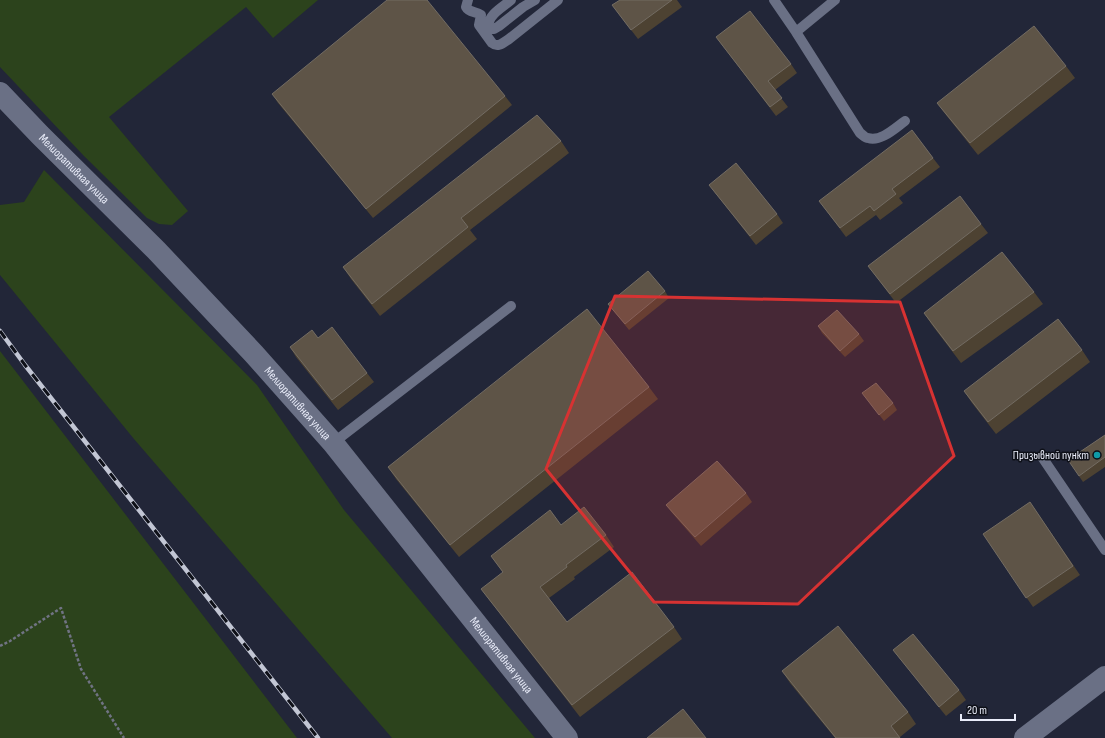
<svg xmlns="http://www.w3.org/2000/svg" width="1105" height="738" font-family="'Sofia Sans Condensed',sans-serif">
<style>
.green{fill:#2c431c}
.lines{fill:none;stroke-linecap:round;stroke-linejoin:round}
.path{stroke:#707383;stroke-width:2.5;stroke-dasharray:3 2;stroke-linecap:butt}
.lane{stroke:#6a7085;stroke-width:10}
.secondary{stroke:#6a7085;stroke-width:22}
.rail-casing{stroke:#c2c6d4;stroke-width:4.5}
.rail{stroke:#0e1018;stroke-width:3;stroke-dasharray:9;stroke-linecap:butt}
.wall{fill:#4d4232}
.building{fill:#5e5447;stroke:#736c63}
.marked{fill:#d73232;fill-opacity:0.2;stroke:#d73232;stroke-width:3;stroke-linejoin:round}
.culture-dot{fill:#0f9aa8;stroke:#0e1018;stroke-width:1.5}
.labels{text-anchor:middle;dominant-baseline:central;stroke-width:3;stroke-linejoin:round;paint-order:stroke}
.street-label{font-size:12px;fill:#e9ecf9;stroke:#0e1018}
.poi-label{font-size:12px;fill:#e9ecf9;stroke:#0e1018;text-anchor:end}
</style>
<rect width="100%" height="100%" fill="#222638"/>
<path class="green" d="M0,0H318L273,38L246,7L109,117L188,211L172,225L159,224L147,218L84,156L0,67Z
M44,170L257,385L344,510L535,738H392L134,439L0,275V205L24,202Z
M0,351L297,738H0Z"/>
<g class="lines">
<path class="path" d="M0,646L10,641L61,608L81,669L124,738"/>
<path class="lane" d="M468,0L466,7C469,13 476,11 481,15L479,25L492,43C498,48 503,43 509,39L558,0
M511,0C503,7 489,14 488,26L491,29H494L499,26L523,7L535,0
M774,0L796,32L860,133C863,135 865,138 868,138C881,142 895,128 905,121
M796,32L835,0
M333,443L511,306
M1042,457L1105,550"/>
<g class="secondary">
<path id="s1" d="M0,93L40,135L156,250L254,354L333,443L567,738"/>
<path d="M1025,738L1105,677"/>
</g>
<defs>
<path id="rail" d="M0,331L25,365L318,738"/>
</defs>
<use href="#rail" class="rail-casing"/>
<use href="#rail" class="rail"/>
</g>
<path class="wall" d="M620,0H677L682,7L638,39L612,5Z
M716,37L791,64L797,73L775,90L788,107L776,116Z
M1066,66L1075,78L978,155L946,115L937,103Z
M272,94L505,96L512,105L373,218L278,103Z
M561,141L569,153L470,230L477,239L380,316L351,279L343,267Z
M933,158L940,167L899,198L903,203L880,220L876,215L846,237L819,201Z
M709,185L777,214L783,223L756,245L716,194Z
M981,224L988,233L896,303L868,266Z
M665,291L669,298L629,330L608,304Z
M1034,292L1043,304L961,363L932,325L924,313Z
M818,326L859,334L864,341L845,357L822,333Z
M318,338L367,373L374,382L338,410L296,357L290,347Z
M1082,350L1090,362L996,434L972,403L964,391Z
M649,387L658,399L459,557L396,479L388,467Z
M862,393L893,403L897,410L884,421Z
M1105,435V467L1083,482L1068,460Z
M746,493L752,502L701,546L673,514L666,505Z
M1030,502L1080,575L1033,607L983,534Z
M561,525L606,535L614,547L574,577L575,579L549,598L567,622L674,627L682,639L580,717L490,601L481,589L503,573L491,556Z
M893,650L959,690L966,700L946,716L900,659Z
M782,671L908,712L916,724L900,737V738H835L790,683Z"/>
<path class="building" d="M387,0H427L505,96L366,209L272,94Z
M620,0H672L631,30L612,5Z
M750,11L791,64L768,81L782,98L770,107L716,37Z
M1034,26L1066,66L970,143L937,103Z
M537,115L561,141L461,218L468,227L372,304L343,267Z
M912,130L933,158L892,189L896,194L874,211L870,206L840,228L819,201Z
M736,163L777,214L750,236L709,185Z
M960,196L981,224L890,294L868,266Z
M1002,252L1034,292L953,351L924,313Z
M648,271L665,291L625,324L608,304Z
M587,309L649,387L450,545L388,467Z
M837,310L859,334L840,351L818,326Z
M1058,319L1082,350L988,422L964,391Z
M332,327L367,373L332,400L290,347L312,330L318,338Z
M876,383L893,403L879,415L862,393Z
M1105,435V457L1079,476L1068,460Z
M717,461L746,493L695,537L666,505Z
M1030,502L1073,566L1026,598L983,534Z
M584,507L606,535L566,565L567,567L540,587L567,622L632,572L674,627L572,705L481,589L503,572L491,556L550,510L561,525Z
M838,626L908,712L891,726L900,738H836L782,671Z
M913,634L959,690L939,707L893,650Z
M683,709L706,738H647Z"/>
<path class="marked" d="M615,296L900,302L954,456L798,604L654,602L546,469Z"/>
<circle class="culture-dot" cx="1097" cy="455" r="4"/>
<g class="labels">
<g class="street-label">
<text stroke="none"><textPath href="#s1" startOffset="106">Мелиоративная улица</textPath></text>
<text stroke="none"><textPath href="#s1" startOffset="430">Мелиоративная улица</textPath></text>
<text stroke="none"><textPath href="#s1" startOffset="754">Мелиоративная улица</textPath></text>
</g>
<g class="poi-label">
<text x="1089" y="455">Призывной пункт</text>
</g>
</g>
<path d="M961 714v6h54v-6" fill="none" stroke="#e9ecf9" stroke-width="2"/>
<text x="967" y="714" font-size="12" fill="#e9ecf9" stroke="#0e1018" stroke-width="3" paint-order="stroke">20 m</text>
</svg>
